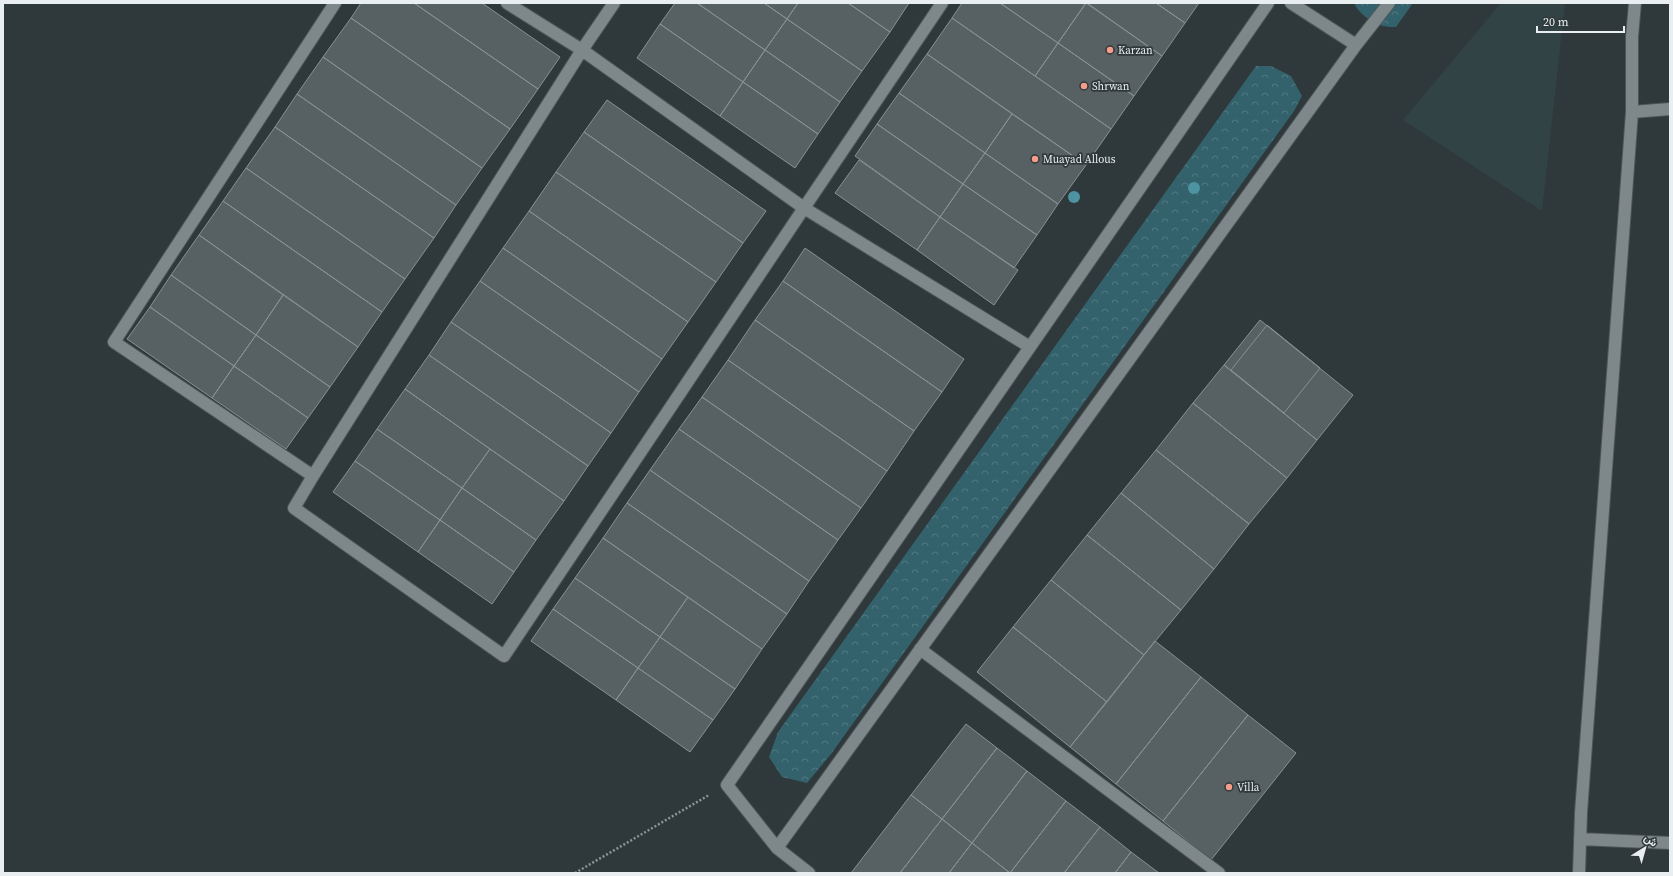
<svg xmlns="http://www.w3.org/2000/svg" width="1673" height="876" font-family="'Source Serif 4',Vazirmatn,serif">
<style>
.built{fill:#324346}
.park{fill:url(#park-crowns)}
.building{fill:#576163;stroke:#879193}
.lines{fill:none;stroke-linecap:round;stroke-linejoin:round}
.minor-casing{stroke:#4e5557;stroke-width:14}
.path{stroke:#8c9495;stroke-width:2.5;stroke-dasharray:2 2;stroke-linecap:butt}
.minor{stroke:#7e888a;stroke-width:12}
.tree{fill:#4e93a1}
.poi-dot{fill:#f49d8b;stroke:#2f383a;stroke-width:1.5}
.labels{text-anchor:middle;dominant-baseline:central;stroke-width:3.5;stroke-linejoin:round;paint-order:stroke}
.poi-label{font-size:11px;fill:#e9eff0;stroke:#2f383a;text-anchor:start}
</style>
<defs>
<pattern id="park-crowns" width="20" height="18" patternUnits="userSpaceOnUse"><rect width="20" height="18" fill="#33626c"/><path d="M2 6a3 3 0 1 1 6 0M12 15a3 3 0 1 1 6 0" fill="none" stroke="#517981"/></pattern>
</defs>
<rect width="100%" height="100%" fill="#2f383a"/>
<path class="built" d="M1501,3H1565L1542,211L1403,120Z"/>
<path class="park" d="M1354,3H1413L1396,27C1392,27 1387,27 1383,26C1373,24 1358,13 1354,3Z
M1256,66H1271L1291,76L1302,96L1294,111L831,754L807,783L782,777L769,757L778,732Z"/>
<path class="building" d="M361,3H414L538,89L510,129L351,18Z
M414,3H482L560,57L538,89Z
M675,3H697L765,50L743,82L660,24Z
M697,3H764L787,19L765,50Z
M764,3H798L787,19Z
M798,3H848L890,32L862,71L787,19Z
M848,3H909L890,32Z
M962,3H1000L1058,43L1035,76L952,18Z
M1000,3H1086L1058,43Z
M1086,3L1162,56L1134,96L1058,43Z
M1087,3H1156L1185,23L1162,56Z
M1156,3H1199L1185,23Z
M351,18L510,129L482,168L323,57Z
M952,18L1111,129L1086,165L927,54Z
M787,19L862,71L840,102L765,50Z
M660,24L743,82L720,116L637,58Z
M1058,43L1134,96L1111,129L1035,76Z
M765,50L840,102L818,134L743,82Z
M927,54L1012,114L985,153L899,93Z
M323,57L482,168L456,205L297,94Z
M743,82L818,134L795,168L720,116Z
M899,93L985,153L963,184L877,124Z
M297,94L456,205L434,238L275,127Z
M607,100L766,211L743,243L584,132Z
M1012,114L1086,165L1058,204L985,153Z
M877,124L963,184L940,217L855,156Z
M275,127L434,238L405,279L246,168Z
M584,132L743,243L716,282L556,172Z
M985,153L1058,204L1037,235L963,184Z
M859,160L940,217L917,250L835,193Z
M246,168L405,279L382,312L223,201Z
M556,172L716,282L688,322L529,211Z
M963,184L1037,235L1014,268L940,217Z
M223,201L382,312L358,347L199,235Z
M529,211L688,322L662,359L503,248Z
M940,217L1018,270L994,305L917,250Z
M199,235L283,295L256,335L171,275Z
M503,248L662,359L639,392L480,281Z
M805,248L964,359L942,392L783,281Z
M171,275L256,335L234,366L150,307Z
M480,281L639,392L611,433L451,322Z
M783,281L942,392L914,431L755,320Z
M283,295L358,347L330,387L256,335Z
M150,307L234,366L212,398L127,339Z
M755,320L914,431L887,471L728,360Z
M1260,320L1353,395L1317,440L1224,365Z
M451,322L611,433L588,466L429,355Z
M1267,325L1320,368L1284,413L1231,370Z
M256,335L330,387L308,418L234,366Z
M429,355L588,466L564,501L405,389Z
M728,360L887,471L861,508L702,397Z
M1224,365L1317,440L1287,478L1193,403Z
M234,366L308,418L286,449L212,398Z
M405,389L490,449L462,488L377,429Z
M702,397L861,508L838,540L679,429Z
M1193,403L1287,478L1249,524L1156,450Z
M377,429L462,488L440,520L355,461Z
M679,429L838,540L809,581L650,470Z
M490,449L564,501L536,540L462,488Z
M1156,450L1249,524L1214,569L1121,493Z
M355,461L440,520L418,552L333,492Z
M650,470L809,581L787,614L627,503Z
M462,488L536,540L514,572L440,520Z
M1121,493L1214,569L1181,610L1087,535Z
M627,503L787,614L762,649L603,538Z
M440,520L514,572L492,604L418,552Z
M1087,535L1181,610L1144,655L1051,580Z
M603,538L688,597L660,637L575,578Z
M575,578L660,637L638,668L553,609Z
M1051,580L1144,655L1107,702L1013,627Z
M688,597L762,649L735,689L660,637Z
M553,609L638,668L616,700L531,641Z
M1013,627L1107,702L1070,747L977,672Z
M660,637L735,689L713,720L638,668Z
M1155,641L1201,677L1116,784L1070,747Z
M638,668L713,720L690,752L616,700Z
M1201,677L1248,715L1163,821L1116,784Z
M1248,715L1296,753L1211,860L1163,821Z
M966,724L997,748L942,819L911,795Z
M997,748L1027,771L972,843L942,819Z
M1027,771L1066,801L1010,873L972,843Z
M911,795L942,819L900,873H851Z
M1066,801L1100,827L1064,873H1010Z
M942,819L972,843L949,873H900Z
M1100,827L1131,852L1115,873H1064Z
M972,843L1010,873H949Z
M1131,852L1159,873H1115Z"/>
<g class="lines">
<defs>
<path id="minor" d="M335,3L114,342L313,476L582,50L507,3
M614,3L582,50L804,208L942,3
M1291,3L1356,45
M1632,112L1670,109
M313,476L294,508L504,656L804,208L1030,347
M920,649L1219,873
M1580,839L1670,843
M777,848L1356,45L1389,3
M809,873L777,848L727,785L1268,3
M1579,873L1581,813L1632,112V37L1635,3"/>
</defs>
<use href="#minor" class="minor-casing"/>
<path class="path" d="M575,873L709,795"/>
<use href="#minor" class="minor"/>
</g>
<g class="tree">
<circle cx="1194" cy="188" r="6"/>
<circle cx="1074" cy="197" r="6"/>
</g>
<g class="poi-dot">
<circle cx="1110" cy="50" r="4"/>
<circle cx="1084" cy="86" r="4"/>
<circle cx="1035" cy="159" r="4"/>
<circle cx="1229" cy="787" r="4"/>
</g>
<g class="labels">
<g class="poi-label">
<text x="1118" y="50">Karzan</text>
<text x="1092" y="86">Shrwan</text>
<text x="1043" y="159">Muayad Allous</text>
<text x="1237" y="787">Villa</text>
</g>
</g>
<rect width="1673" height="876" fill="none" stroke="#e9eff0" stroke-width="8"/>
<g transform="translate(1645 848) rotate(37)" stroke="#2f383a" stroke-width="3" paint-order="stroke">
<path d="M0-3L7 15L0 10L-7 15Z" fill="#e9eff0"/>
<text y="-6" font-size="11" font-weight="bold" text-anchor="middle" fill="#e9eff0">ش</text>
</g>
<path d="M1537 26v6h87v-6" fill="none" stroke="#e9eff0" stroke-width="2"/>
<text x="1543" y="26" font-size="12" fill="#e9eff0" stroke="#2f383a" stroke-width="3" paint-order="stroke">20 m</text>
</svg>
